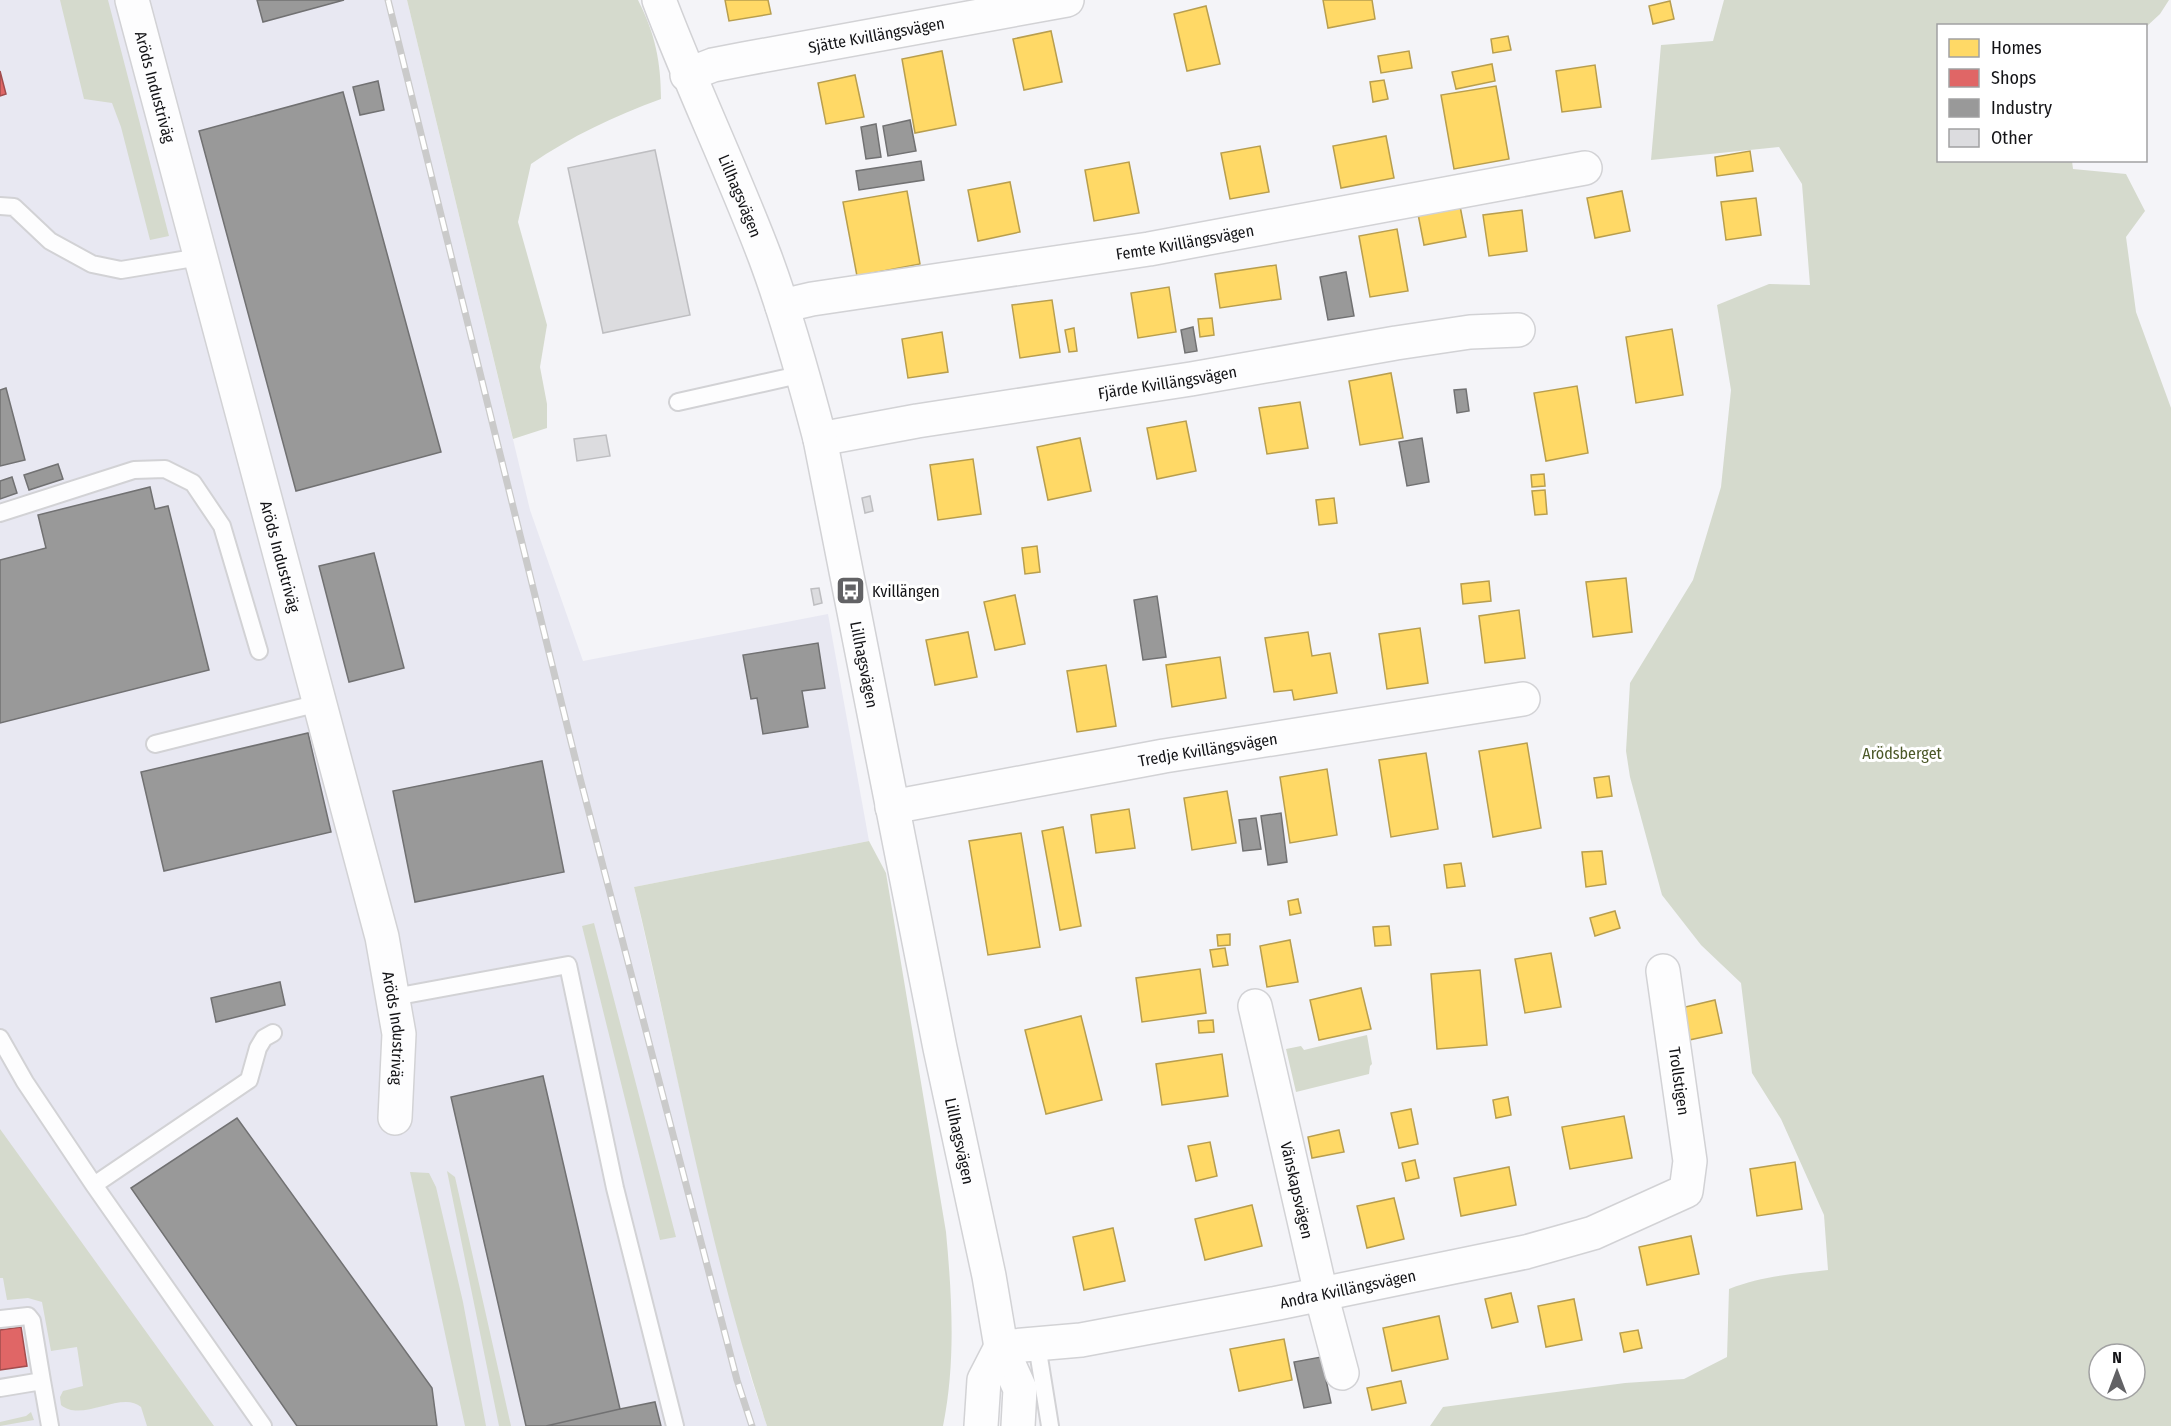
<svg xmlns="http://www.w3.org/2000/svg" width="2171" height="1426" font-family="'Fira Sans Condensed',sans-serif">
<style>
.built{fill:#e8e8f2}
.green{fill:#d5dacd;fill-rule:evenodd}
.homes{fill:#ffd966;stroke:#b89e4e;stroke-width:1.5}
.shops{fill:#e06666;stroke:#a24d4e;stroke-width:1.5}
.industry{fill:#999;stroke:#717172;stroke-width:1.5}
.building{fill:#dcdcdf;stroke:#bebec1;stroke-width:1.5}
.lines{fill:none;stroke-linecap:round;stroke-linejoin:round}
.lane-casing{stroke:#d2d2d5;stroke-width:20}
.street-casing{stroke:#d2d2d5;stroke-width:36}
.secondary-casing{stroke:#d2d2d5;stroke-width:36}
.lane{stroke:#fdfdfe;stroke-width:16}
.street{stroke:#fdfdfe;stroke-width:33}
.secondary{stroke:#fdfdfe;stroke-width:33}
.rail-casing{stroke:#cacaca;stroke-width:7}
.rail{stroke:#fff;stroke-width:4.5;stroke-dasharray:14;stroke-linecap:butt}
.labels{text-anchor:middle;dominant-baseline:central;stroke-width:6;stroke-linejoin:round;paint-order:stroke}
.street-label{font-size:16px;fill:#131316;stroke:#fff}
.poi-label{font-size:16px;fill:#131316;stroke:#fff;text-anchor:start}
.park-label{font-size:16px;fill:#4b5827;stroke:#fff}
</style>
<rect width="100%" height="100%" fill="#f4f4f8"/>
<path class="built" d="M0,0H407L530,510L583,661L828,614L869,841L634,887L690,1134L750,1375L767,1426H0Z"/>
<path class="green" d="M60,0H108L169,236L150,240L121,127L112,103L84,99Z
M407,0H638C655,33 661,62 661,99C614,116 572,136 531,164L518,222L547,325L540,367L547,404V428L513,439Z
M1724,0H2169L2160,14L2146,27L1938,26V160L2072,161L2073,169L2126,174L2145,211L2126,237L2136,312L2171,408V1426H1430L1443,1407L1625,1383L1684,1379L1727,1357L1729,1289C1762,1276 1793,1274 1828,1270L1824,1215L1781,1119L1752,1073L1741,983L1701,945L1662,895L1630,777L1626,751L1630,683L1693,580L1721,487L1731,390L1717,305L1769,284L1810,285L1802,184L1779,147L1651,160L1661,45L1713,41ZM2099,1354H2135V1390H2099Z
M869,841L886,873L946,1232C952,1297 956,1362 943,1426H767C709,1251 677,1066 634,887Z
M594,923L676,1237L660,1240L582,926Z
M1367,1035L1372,1064L1370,1066L1369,1074L1296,1092L1286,1049L1301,1046L1304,1050Z
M0,1129L214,1426H147L141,1407C122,1390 82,1423 61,1405L60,1397L63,1391L83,1386L77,1347L51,1351L42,1302L28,1298L7,1300L3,1278H0Z
M447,1171L455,1177L511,1426H499Z
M410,1172L429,1173L436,1187L463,1302L486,1426H465Z
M31,1412L34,1420L0,1426V1422L26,1416Z"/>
<path class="homes" d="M725,0H768L771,14L729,21Z
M1323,0H1372L1375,19L1328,28Z
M1670,1L1674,19L1653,24L1649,6Z
M1206,6L1220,64L1187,71L1174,14Z
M1051,31L1062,82L1024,90L1013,39Z
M1508,36L1511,50L1493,53L1491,39Z
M942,51L956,125L915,133L902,59Z
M1409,51L1412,68L1381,73L1378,56Z
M1492,64L1495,81L1456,89L1452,72Z
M1595,65L1601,107L1562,112L1556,71Z
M855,75L864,117L826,124L818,83Z
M1384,80L1388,99L1373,102L1370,82Z
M1496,86L1509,159L1454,169L1441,95Z
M1386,136L1394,178L1341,188L1333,146Z
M1260,146L1269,192L1230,199L1221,153Z
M1750,151L1753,171L1717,176L1715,157Z
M1129,162L1139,213L1094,221L1085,170Z
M1010,182L1020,232L978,241L968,190Z
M907,191L920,264L857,276L843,202Z
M1622,191L1630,231L1595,238L1587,198Z
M1756,198L1761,235L1726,240L1721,202Z
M1460,206L1466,237L1424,245L1418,214Z
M1522,210L1527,251L1489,256L1483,215Z
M1397,229L1408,291L1370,297L1359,236Z
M1276,265L1281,299L1220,308L1215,274Z
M1169,287L1176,332L1138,338L1131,293Z
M1052,300L1060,352L1020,358L1012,305Z
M1212,318L1214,335L1200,337L1198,319Z
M1074,328L1077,351L1069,352L1065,330Z
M1672,329L1683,395L1636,403L1626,337Z
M942,332L948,372L908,378L902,339Z
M1391,373L1403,438L1360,445L1349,381Z
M1577,386L1588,453L1546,461L1534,393Z
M1300,402L1308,448L1267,454L1259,408Z
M1186,421L1196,471L1157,479L1147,428Z
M1080,438L1091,491L1048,500L1037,447Z
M973,459L981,514L938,520L930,465Z
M1544,474L1545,486L1532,487L1531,475Z
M1545,490L1547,514L1535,515L1532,491Z
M1334,498L1337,523L1319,525L1316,500Z
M1037,546L1040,572L1025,574L1022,548Z
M1626,578L1632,632L1593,637L1586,582Z
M1489,581L1491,601L1463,604L1461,584Z
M1015,595L1025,644L995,650L984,602Z
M1519,610L1525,658L1485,663L1479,616Z
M1420,628L1428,683L1387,689L1379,634Z
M968,632L977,677L935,685L926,640Z
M1308,632L1312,656L1330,653L1337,693L1294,700L1292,690L1274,692L1265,638Z
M1220,657L1226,698L1172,707L1166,665Z
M1106,665L1116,726L1077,732L1067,671Z
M1527,743L1541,828L1493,837L1479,751Z
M1426,753L1438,829L1391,837L1379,760Z
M1327,769L1337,835L1290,843L1280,777Z
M1609,776L1612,796L1597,798L1594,778Z
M1227,791L1236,843L1192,850L1184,798Z
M1129,809L1135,848L1096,853L1091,815Z
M1063,827L1081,926L1060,930L1042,831Z
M1021,833L1040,947L988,955L969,841Z
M1602,851L1606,884L1586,887L1582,852Z
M1461,863L1465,886L1447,888L1444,865Z
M1298,899L1301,913L1290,915L1288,901Z
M1615,911L1620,928L1595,936L1590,918Z
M1389,926L1391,945L1375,946L1373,927Z
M1230,934V945L1218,946L1217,935Z
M1290,940L1298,982L1267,987L1260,946Z
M1225,948L1228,965L1213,967L1210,950Z
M1551,953L1561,1007L1525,1013L1515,959Z
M1200,969L1206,1013L1142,1022L1136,978Z
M1480,970L1487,1045L1437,1049L1431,974Z
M1361,988L1371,1029L1319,1040L1310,1000Z
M1715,1000L1722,1033L1689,1040L1681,1008Z
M1081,1016L1102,1100L1046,1114L1025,1030Z
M1213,1020L1214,1032L1199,1033L1198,1021Z
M1222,1054L1228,1096L1162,1105L1156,1064Z
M1508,1097L1511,1115L1496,1118L1493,1100Z
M1411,1109L1418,1144L1399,1148L1391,1113Z
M1624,1116L1632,1158L1570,1169L1562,1127Z
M1339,1130L1344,1152L1312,1158L1308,1137Z
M1210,1142L1217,1176L1196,1181L1188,1146Z
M1415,1160L1419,1178L1406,1181L1402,1163Z
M1795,1162L1802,1209L1757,1216L1750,1169Z
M1509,1167L1516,1205L1461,1216L1454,1178Z
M1394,1198L1404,1239L1367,1248L1357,1206Z
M1252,1205L1262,1246L1205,1260L1195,1219Z
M1113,1228L1125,1281L1084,1290L1073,1237Z
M1691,1236L1699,1274L1647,1285L1639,1247Z
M1511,1293L1518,1322L1492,1328L1485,1299Z
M1574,1299L1582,1340L1546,1347L1538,1306Z
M1439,1316L1448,1359L1392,1371L1383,1328Z
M1638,1330L1642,1348L1624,1352L1620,1333Z
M1284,1339L1292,1380L1239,1391L1230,1349Z
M1401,1381L1406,1403L1372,1410L1367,1388Z"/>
<path class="shops" d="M0,71L6,94L0,96Z
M21,1327L27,1366L0,1370V1330Z"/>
<path class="industry" d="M257,0H344L263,22Z
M378,81L384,110L360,115L353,87Z
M343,92L441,452L296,491L199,131Z
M910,120L916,151L888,156L883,126Z
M876,124L881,157L866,159L861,127Z
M921,161L924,180L859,190L856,171Z
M1346,272L1354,316L1328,320L1320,277Z
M1193,327L1197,351L1185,353L1181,330Z
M6,388L25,460L0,466V390Z
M1466,389L1469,411L1457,413L1454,390Z
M1422,438L1429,482L1407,486L1399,442Z
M58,464L63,479L29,490L24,475Z
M12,477L17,493L0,499V481Z
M150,487L155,509L168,506L209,670L0,723V560L46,548L38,515Z
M374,553L404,668L349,682L319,566Z
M1157,596L1166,657L1143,660L1134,600Z
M818,643L825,688L802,691L808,727L763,734L757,698L751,699L743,655Z
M308,733L331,832L164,871L141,772Z
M542,761L564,872L415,902L393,791Z
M1281,813L1287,862L1268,865L1261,816Z
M1256,818L1261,849L1243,851L1239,820Z
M280,982L285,1005L216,1022L211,998Z
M543,1076L620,1409L546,1426H526L451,1097Z
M237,1118L432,1388L437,1426H297L131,1188Z
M1321,1357L1331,1403L1304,1408L1294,1362Z
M655,1402L661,1426H546L620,1409Z"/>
<path class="building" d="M655,150L690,315L603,333L568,168Z
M606,435L610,456L577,461L574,439Z
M870,496L873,511L865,513L862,498Z
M819,588L822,603L814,605L811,589Z"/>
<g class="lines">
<defs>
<path id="lane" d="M0,206L14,207L50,241L92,264L121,270L200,257
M678,402L803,374
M0,513L134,470L165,469L193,483L222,526L259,651
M155,744L319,703
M394,997L568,965L615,1188L675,1426
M0,1038L25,1082L94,1185L263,1426
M94,1185L249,1080L258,1048L264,1038L273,1033
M0,1319L28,1316L32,1321L42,1381L0,1388
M1037,1345L1050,1426
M42,1381L50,1426"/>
<g id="street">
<path id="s1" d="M132,0L382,937L399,1034L395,1118"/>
<path id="s2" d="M687,75L713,65L744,59L1067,0"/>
<path id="s3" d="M782,306L812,299L1149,249L1585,168"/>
<path id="s4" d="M820,439L917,421L1191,379L1396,343L1470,332L1518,330"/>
<path id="s5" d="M892,807L1164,756L1523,699"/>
<path id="s6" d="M1255,1006L1321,1294L1342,1373"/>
<path id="s7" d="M1001,1347L1081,1340L1278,1303L1526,1252L1593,1233L1686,1191L1690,1161L1663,971"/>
</g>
<g id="secondary">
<path id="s8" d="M659,0C692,87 732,170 765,257C787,316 804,378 820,439L940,1048L989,1276L1001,1347L1020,1389L1018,1426"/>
<path d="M981,1426L984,1380L1001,1347"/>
</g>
</defs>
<use href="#lane" class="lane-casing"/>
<use href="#street" class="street-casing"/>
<use href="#secondary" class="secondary-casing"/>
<use href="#lane" class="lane"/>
<use href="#street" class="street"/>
<use href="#secondary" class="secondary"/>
<defs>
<path id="rail" d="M388,0L580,778L737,1380L752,1426"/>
</defs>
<use href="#rail" class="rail-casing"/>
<use href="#rail" class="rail"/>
</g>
<defs>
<symbol id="bus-square" viewBox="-11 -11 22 22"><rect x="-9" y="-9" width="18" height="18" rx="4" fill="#626265" stroke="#fff"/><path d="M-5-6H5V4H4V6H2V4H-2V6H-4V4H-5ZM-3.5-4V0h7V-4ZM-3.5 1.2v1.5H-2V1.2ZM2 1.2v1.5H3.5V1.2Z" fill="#fff"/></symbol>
</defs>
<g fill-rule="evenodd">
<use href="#bus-square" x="834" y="574" width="33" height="33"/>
</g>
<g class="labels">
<g class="street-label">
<text stroke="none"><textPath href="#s2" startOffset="194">Sjätte Kvillängsvägen</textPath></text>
<text stroke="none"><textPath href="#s1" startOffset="90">Aröds Industriväg</textPath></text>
<text stroke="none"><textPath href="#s8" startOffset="212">Lillhagsvägen</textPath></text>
<text stroke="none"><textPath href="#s3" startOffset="408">Femte Kvillängsvägen</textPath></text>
<text stroke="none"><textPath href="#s4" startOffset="352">Fjärde Kvillängsvägen</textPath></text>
<text stroke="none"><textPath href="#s1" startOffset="576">Aröds Industriväg</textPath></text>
<text stroke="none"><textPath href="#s8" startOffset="698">Lillhagsvägen</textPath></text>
<text stroke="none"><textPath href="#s5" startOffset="321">Tredje Kvillängsvägen</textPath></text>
<text stroke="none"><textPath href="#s1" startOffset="1062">Aröds Industriväg</textPath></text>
<text transform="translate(1679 1081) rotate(82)">Trollstigen</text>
<text stroke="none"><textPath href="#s8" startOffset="1184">Lillhagsvägen</textPath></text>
<text stroke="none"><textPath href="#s6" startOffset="189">Vänskapsvägen</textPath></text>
<text stroke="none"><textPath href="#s7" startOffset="352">Andra Kvillängsvägen</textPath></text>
</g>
<g class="poi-label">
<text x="872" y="591">Kvillängen</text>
</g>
<g class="park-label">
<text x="1902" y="753">Arödsberget</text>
</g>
</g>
<rect x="1937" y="24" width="210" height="138" fill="#ffffff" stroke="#a1a1a2" stroke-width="1.5"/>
<rect x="1949" y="39" width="30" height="18" fill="#ffd966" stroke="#a1a1a2" stroke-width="1.5"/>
<text x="1991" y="54" font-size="18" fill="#131316">Homes</text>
<rect x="1949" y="69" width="30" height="18" fill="#e06666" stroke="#a1a1a2" stroke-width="1.5"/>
<text x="1991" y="84" font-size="18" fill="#131316">Shops</text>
<rect x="1949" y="99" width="30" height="18" fill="#999999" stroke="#a1a1a2" stroke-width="1.5"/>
<text x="1991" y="114" font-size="18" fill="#131316">Industry</text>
<rect x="1949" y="129" width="30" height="18" fill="#dcdcdf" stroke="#a1a1a2" stroke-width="1.5"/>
<text x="1991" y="144" font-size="18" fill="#131316">Other</text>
<g transform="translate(2117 1372)"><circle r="28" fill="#ffffff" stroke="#a1a1a2" stroke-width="1.5"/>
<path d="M0-4.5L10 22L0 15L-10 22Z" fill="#626265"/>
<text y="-9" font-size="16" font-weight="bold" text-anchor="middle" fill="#131316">N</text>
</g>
</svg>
